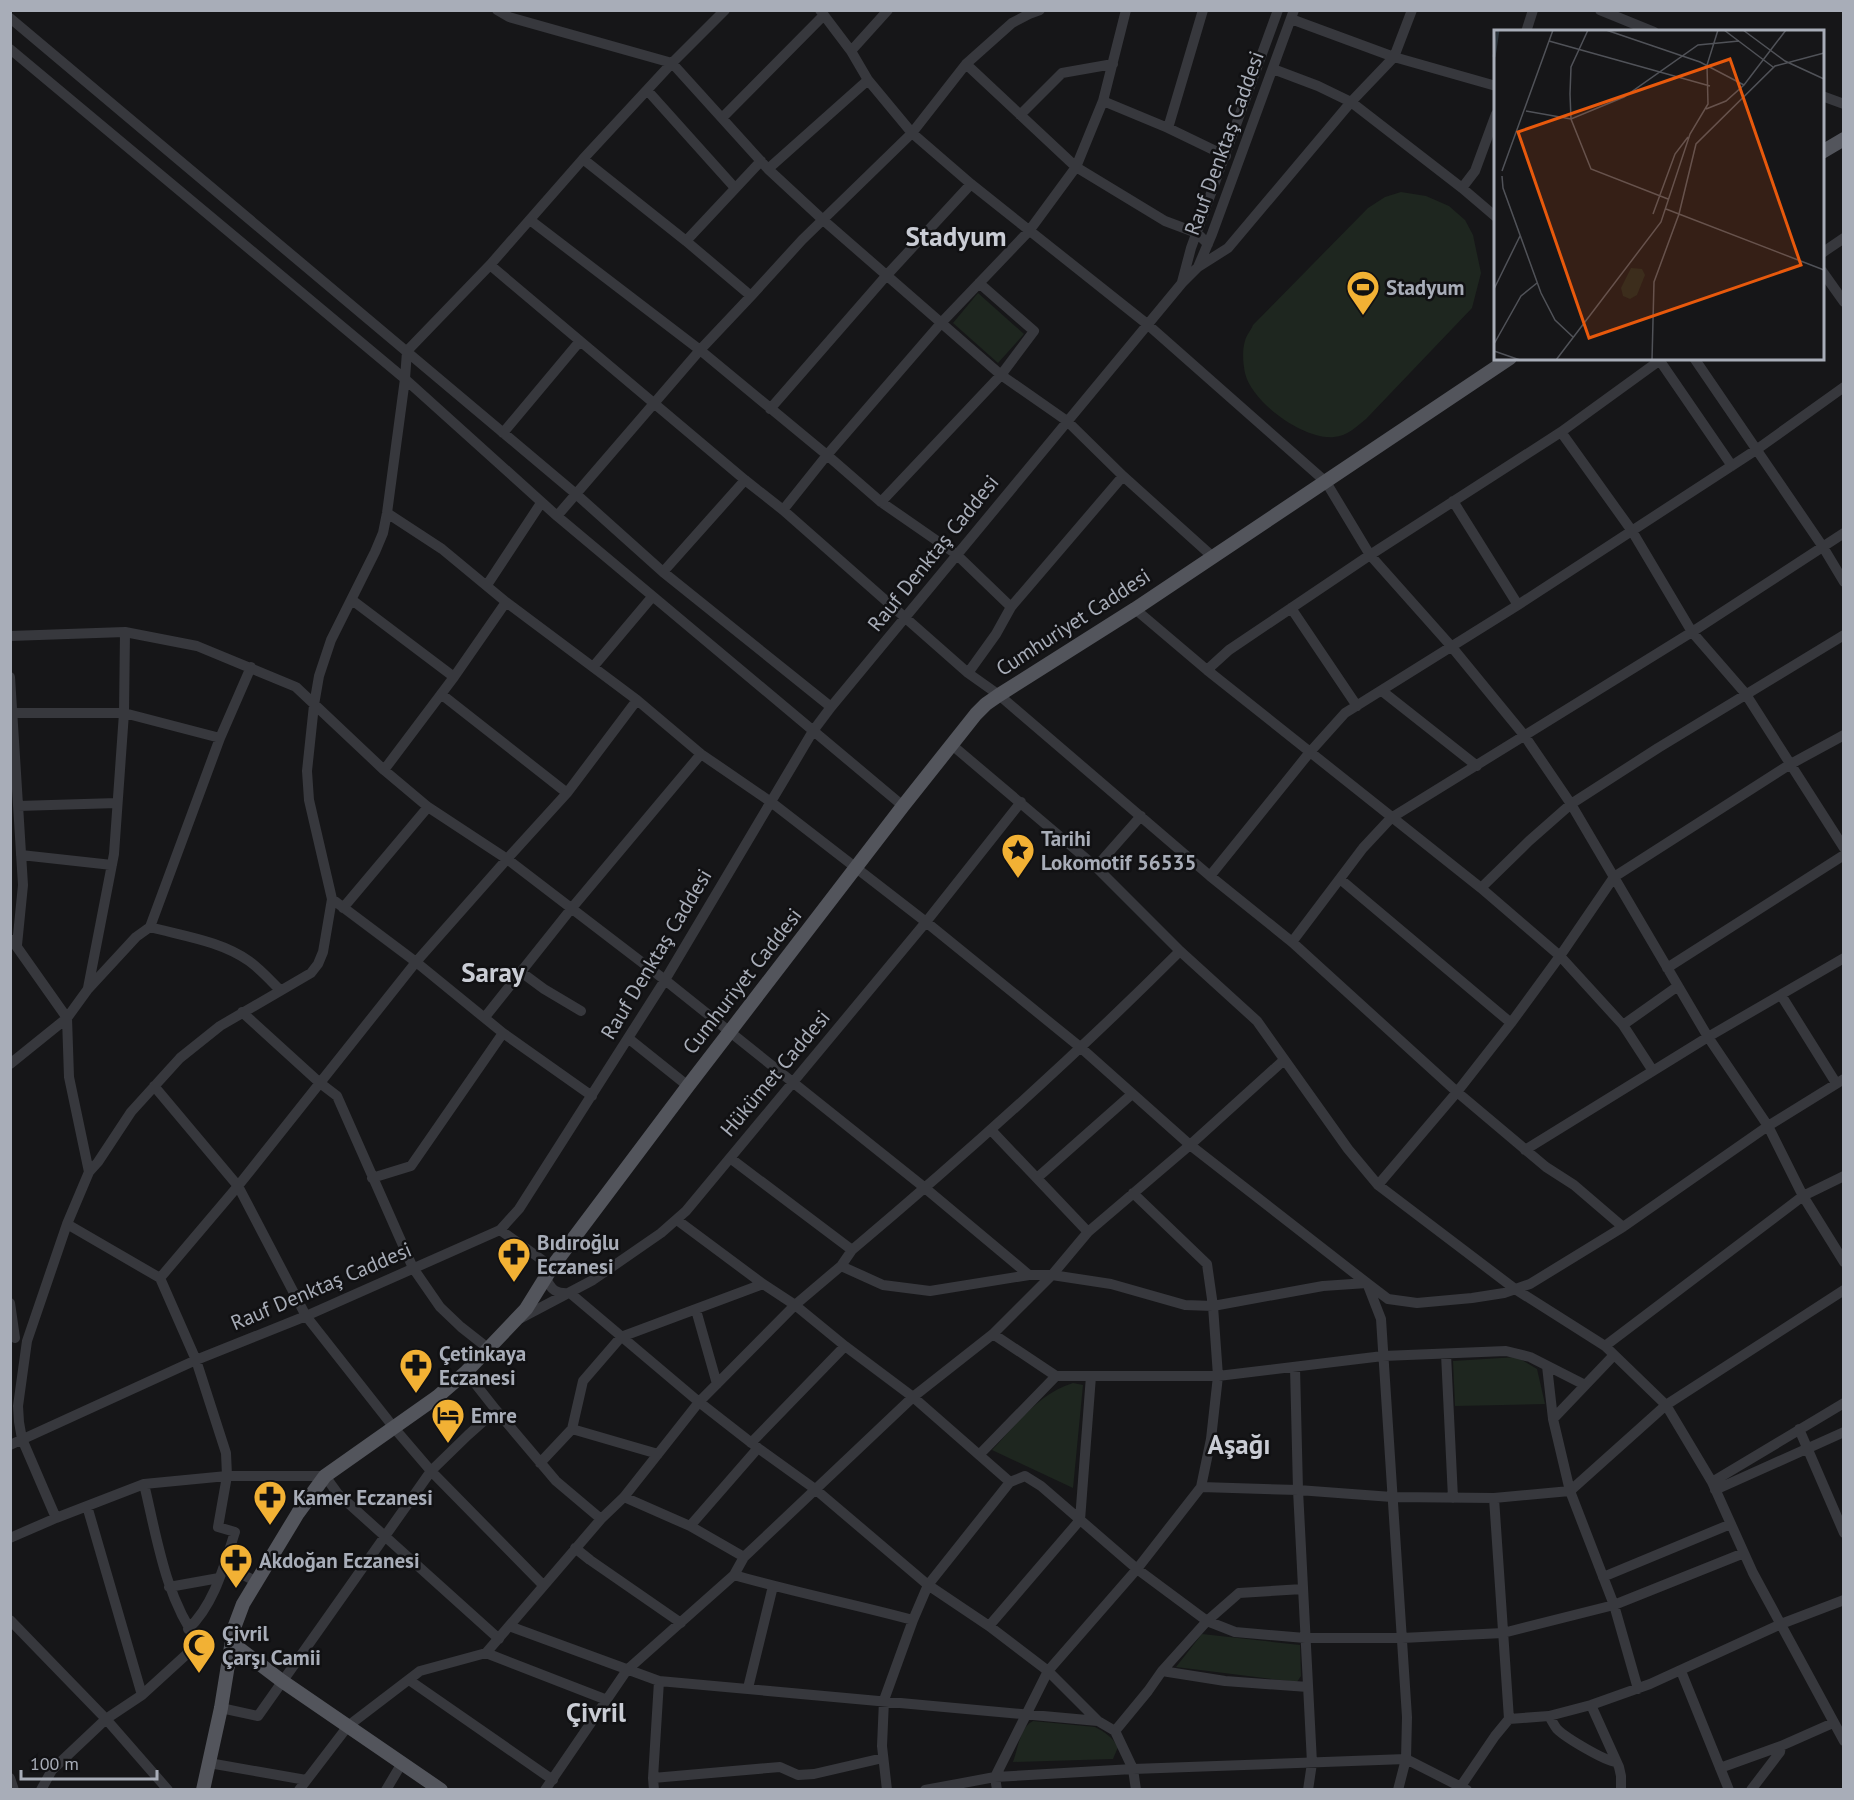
<svg xmlns="http://www.w3.org/2000/svg" width="1854" height="1800" font-family="'PT Sans',sans-serif">
<style>
.green{fill:#1e261f}
.lines{fill:none;stroke-linecap:round;stroke-linejoin:round}
.minor{stroke:#37383d;stroke-width:10}
.major{stroke:#53555c;stroke-width:14}
.labels{text-anchor:middle;dominant-baseline:central;stroke-width:5;stroke-linejoin:round;paint-order:stroke}
.street-label{font-size:21px;fill:#a8adb8;stroke:#111113}
.poi-label{font-size:21px;font-weight:bold;fill:#a8adb8;stroke:#111113;text-anchor:start}
.district-label{font-size:27px;font-weight:bold;fill:#c9ccd4;stroke:#111113}
.inset-river{fill:none;stroke:#2c353c;stroke-width:3}
.inset-road{fill:none;stroke:#505258;stroke-width:1.5}
.view{fill:#e8590c;fill-opacity:0.15;stroke:#e8590c;stroke-width:3}
.inset-edge{fill:none;stroke:#a8adb8;stroke-width:3}
</style>
<rect width="100%" height="100%" fill="#161618"/>
<path class="green" d="M1401,192L1426,196L1449,206L1465,220L1473,235L1481,273L1472,308L1366,419C1356,427 1347,436 1334,437C1304,440 1252,403 1245,373C1243,364 1242,350 1245,341C1246,336 1251,330 1253,325L1368,208L1385,197Z
M978,293L1024,334L998,363L953,323Z
M1517,1357L1537,1369L1545,1404L1455,1406L1453,1361Z
M1073,1383L1083,1385L1073,1488L992,1450C1016,1425 1039,1393 1073,1383Z
M1202,1634L1300,1645L1301,1676L1297,1682L1176,1667Z
M1033,1721L1095,1727C1105,1732 1112,1737 1118,1747L1113,1759L1013,1762C1018,1749 1020,1727 1033,1721Z"/>
<g class="lines">
<path class="minor" d="M497,10L509,17L672,63L768,169L822,219L1001,375L1067,421L1123,476L1213,557
M820,10L851,51L868,80L912,133L971,184L1147,324L1326,482L1370,555L1451,646L1524,735L1571,804L1708,1037L1768,1126L1803,1196L1844,1262
M1600,10L1654,32
M10,18L576,494L663,572L831,707
M1291,19L1394,57L1496,86
M1526,32L1533,10
M10,49L405,379L557,516L903,806
M851,51L888,10
M966,64L1076,167L1165,221L1197,233L1208,244
M1273,69L1318,86L1351,102L1462,188L1496,217
M647,90L735,188
M1822,96L1844,104
M1103,101L1168,128L1226,156
M1020,115L1062,73L1113,64
M722,118L824,15
M1168,128L1203,10
M583,159L686,241L751,296
M768,169L868,80
M1462,188L1475,171L1496,114
M530,220L700,350L827,455L881,502L956,554L1011,607
M686,241L761,161
M1822,253L1844,238
M490,265L745,480L783,510L968,673L999,695L1210,876L1292,942L1457,1092L1546,1167L1574,1185L1623,1227
M1198,267L1228,248L1351,102L1394,57L1412,10
M1822,271L1844,302
M1182,282L1191,248L1278,10
M1694,358L1823,547L1844,582
M1660,361L1732,466
M770,409L886,276L971,184
M1561,432L1632,531L1692,632L1745,693L1844,848
M503,433L580,341
M1453,501L1518,605
M881,502L1001,375L1034,331L979,283
M783,510L827,455L942,322L1029,231L1076,167L1103,101L1126,10
M387,513L442,549L506,602L637,700L701,754L771,802L926,922L1080,1047L1190,1145L1367,1283L1381,1319L1407,1717L1406,1759L1398,1790
M557,516L700,350L751,296L802,240L912,133L966,64L1012,23L1029,14L1040,10
M663,572L745,480
M487,585L541,503
M352,600L454,677
M1291,608L1357,706
M1135,609L1207,670L1481,888L1560,956L1623,1025L1653,1071
M10,636L125,632L197,646L296,687L384,770L428,807L507,859L665,980L925,1188L1029,1275
M593,667L652,597
M1207,670L1229,650L1370,555L1561,432L1663,358
M968,673L996,634L1011,607L1123,476
M10,677L23,885L17,945
M1382,691L1477,766
M441,694L567,793
M10,713H124L220,738
M952,745L1096,867L1180,951L1257,1021L1348,1149L1378,1185L1515,1289L1605,1346L1666,1405L1712,1482L1753,1573L1844,1741
M384,770L454,677L506,602
M18,806L117,803
M21,855L112,865
M1096,867L1141,816
M1210,876L1310,752L1345,713L1518,605L1756,450L1844,387
M1340,879L1511,1023
M1481,888L1529,841L1571,804L1658,748L1844,635
M332,899L416,962L503,1033L592,1096
M343,908L428,807
M150,927C183,936 221,941 249,961C260,969 270,980 280,990
M12,940L67,1018L69,1077L89,1172
M1292,942L1363,848L1391,818L1692,632L1844,533
M1667,968L1844,855
M521,972L544,989L581,1011
M88,988L114,854L124,713L125,632
M1781,995L1836,1083
M242,1012L320,1083L337,1096L413,1268L440,1307L461,1327L489,1349
M485,1017L571,909L701,754
M1623,1025L1678,986
M628,1038L688,1086
M10,1064L67,1018L88,989L136,937L150,927L220,738L251,667
M154,1086L238,1186L306,1316L395,1429L431,1471L543,1585
M991,1130L1088,1232
M1525,1150L1708,1037L1844,958
M730,1158L852,1250
M372,1178L411,1166L503,1033
M1037,1178L1132,1094
M1378,1185L1457,1092L1511,1023L1560,956L1614,877L1789,765L1844,735
M677,1220L763,1284L795,1305L845,1346L913,1397L1010,1482
M67,1224L160,1278L196,1360L226,1453L227,1476L218,1527L235,1532C224,1566 214,1605 188,1629
M500,1230L552,1267
M841,1266L883,1285L930,1291L1029,1275H1052L1111,1284L1185,1305L1213,1306L1323,1286L1367,1283L1388,1299L1417,1303L1472,1298L1504,1293L1530,1284L1623,1227L1768,1126L1844,1079
M160,1278L238,1186L416,962L507,859L567,793L637,700
M546,1278C551,1290 556,1294 570,1293L699,1402L758,1448L815,1489L928,1585L989,1626L1048,1671L1098,1721L1115,1731L1133,1769L1136,1790
M10,1303L15,1338
M696,1310L717,1384
M521,1318L593,1280L661,1233L686,1211L926,922L1021,802
M993,1334L1056,1376
M1605,1346L1803,1196L1844,1176
M1446,1354L1453,1498
M1547,1366L1553,1419L1570,1491L1614,1605L1638,1689
M1295,1367L1298,1490L1312,1763L1308,1790
M466,1372L496,1410L556,1481L601,1519
M1553,1419L1614,1355
M572,1429L658,1454
M1799,1429L1844,1533
M751,1443L845,1346
M10,1445L196,1360L306,1316L500,1230L519,1209L665,980L813,731L831,707L1182,283L1198,267L1212,234L1294,10
M979,1455L1056,1376H1218L1383,1356L1506,1351L1530,1357L1585,1385
M540,1463L572,1429L583,1381L621,1337L763,1284
M1712,1482L1844,1403
M1201,1487L1298,1490L1392,1497L1494,1498L1570,1491L1666,1405L1844,1290
M1715,1490L1844,1432
M624,1497L690,1526L744,1557
M1494,1498L1509,1719
M87,1506L142,1695
M56,1518L22,1439L19,1422L18,1406L27,1341L67,1224L89,1172L98,1162L131,1112L180,1058L220,1026L311,973L318,964L323,952L332,899L309,800L307,771L314,705L319,676L331,640L375,552L383,533L387,513L405,379L407,351L490,265L583,159L672,63L725,10
M690,1526L758,1448
M10,1538L56,1518L144,1484L227,1476H325L338,1494L499,1639
M575,1548L590,1560L681,1623
M224,1565L257,1582
M734,1575C793,1592 854,1604 913,1620
M1603,1577L1731,1524
M169,1587L219,1578
M10,1620L106,1719L168,1790
M509,1626L659,1681L1098,1721
M989,1626L1080,1520L1091,1376
M486,1653L607,1700
M1162,1671L1225,1681L1308,1687
M1681,1671L1729,1790
M409,1680L553,1780
M748,1688L773,1586
M1591,1705L1619,1767L1621,1776V1790
M221,1708L258,1716L431,1471L468,1435L496,1410
M1549,1716C1552,1721 1554,1725 1557,1729C1566,1738 1605,1761 1616,1762
M1115,1731L1148,1691L1162,1671L1207,1621L1239,1593L1303,1589
M209,1763L306,1780
M1720,1768L1781,1746L1833,1723
M10,1778L14,1790
M653,1778L780,1767L798,1775L814,1774L883,1758
M1461,1786L1495,1736L1509,1719L1549,1716L1591,1705L1650,1684L1781,1624L1844,1600
M41,1790L52,1770L106,1719L142,1695L199,1643C165,1597 157,1538 144,1484
M299,1790L348,1726L420,1671L486,1653L601,1519L624,1497L699,1402L795,1305L841,1266L852,1250C965,1155 1075,1056 1180,951
M386,1790L402,1763
M545,1790L627,1670L734,1575L744,1557L913,1397L993,1334L1052,1275L1088,1232L1190,1145L1284,1060
M654,1790L653,1778L659,1681
M887,1790L882,1746L884,1700L913,1620L928,1585L1010,1482L1025,1476L1041,1486L1137,1569L1207,1621L1235,1632L1305,1638H1402L1503,1633L1614,1605L1744,1553
M925,1790L995,1777L1133,1769L1406,1759L1467,1790
M997,1790L995,1777L1048,1671L1137,1569L1201,1487L1211,1439L1218,1376L1213,1306L1207,1264L1133,1193
M1751,1790L1780,1752L1781,1746"/>
<path class="major" d="M1822,152L1844,139
M232,1643L282,1681L441,1790
M203,1790L221,1708L234,1628L243,1604L298,1513L325,1476L437,1397L466,1372L526,1309L552,1267L688,1086L903,806L976,714L986,704L999,695L1135,609L1510,358"/>
</g>
<defs>
<symbol id="stadium-pin" viewBox="-11 -11 22 30"><path d="M0 17L-7.5 6A9.5 9.5 0 1 1 7.5 6Z" fill="#f2b134" stroke="#111113"/><path d="M0-5a6.5 5 0 1 0 0 10a6.5 5 0 1 0 0-10ZM-3.5-1.8h7v3.6h-7Z" fill="#111"/></symbol>
<symbol id="sight-pin" viewBox="-11 -11 22 30"><path d="M0 17L-7.5 6A9.5 9.5 0 1 1 7.5 6Z" fill="#f2b134" stroke="#111113"/><path d="M0-6L1.8-2.2L6-1.7L2.9 1.2L3.7 5.4L0 3.3L-3.7 5.4L-2.9 1.2L-6-1.7L-1.8-2.2Z" fill="#111"/></symbol>
<symbol id="pharmacy-pin" viewBox="-11 -11 22 30"><path d="M0 17L-7.5 6A9.5 9.5 0 1 1 7.5 6Z" fill="#f2b134" stroke="#111113"/><path d="M-2-6h4v4h4v4h-4v4h-4v-4h-4v-4h4Z" fill="#111"/></symbol>
<symbol id="hotel-pin" viewBox="-11 -11 22 30"><path d="M0 17L-7.5 6A9.5 9.5 0 1 1 7.5 6Z" fill="#f2b134" stroke="#111113"/><path d="M-6-4.5h1.5V1H6V5H4.5V3h-9V5H-6ZM-4 0a1.8 1.8 0 1 1 3.6 0ZM.5 0V-2.5h3Q6-2.5 6 0Z" fill="#111"/></symbol>
<symbol id="mosque-pin" viewBox="-11 -11 22 30"><path d="M0 17L-7.5 6A9.5 9.5 0 1 1 7.5 6Z" fill="#f2b134" stroke="#111113"/><path d="M3.5-4.9A6 6 0 1 0 3.5 4.9A5 5 0 1 1 3.5-4.9Z" fill="#111"/></symbol>
</defs>
<g fill-rule="evenodd">
<use href="#stadium-pin" x="1344" y="268" width="38" height="52"/>
<use href="#sight-pin" x="999" y="831" width="38" height="52"/>
<use href="#pharmacy-pin" x="495" y="1235" width="38" height="52"/>
<use href="#pharmacy-pin" x="397" y="1346" width="38" height="52"/>
<use href="#hotel-pin" x="429" y="1396" width="38" height="52"/>
<use href="#pharmacy-pin" x="251" y="1478" width="38" height="52"/>
<use href="#pharmacy-pin" x="217" y="1541" width="38" height="52"/>
<use href="#mosque-pin" x="180" y="1626" width="38" height="52"/>
</g>
<g class="labels">
<g class="street-label">
<text transform="translate(1224 143) rotate(-70)">Rauf Denktaş Caddesi</text>
<text transform="translate(933 553) rotate(-51)">Rauf Denktaş Caddesi</text>
<text transform="translate(1073 622) rotate(-33)">Cumhuriyet Caddesi</text>
<text transform="translate(656 954) rotate(-59)">Rauf Denktaş Caddesi</text>
<text transform="translate(742 981) rotate(-52)">Cumhuriyet Caddesi</text>
<text transform="translate(775 1073) rotate(-50)">Hükümet Caddesi</text>
<text transform="translate(321 1286) rotate(-23)">Rauf Denktaş Caddesi</text>
</g>
<g class="poi-label">
<text x="1386" y="287">Stadyum</text>
<text x="1041" y="838">Tarihi<tspan x="1041" dy="24">Lokomotif 56535</tspan></text>
<text x="537" y="1242">Bıdıroğlu<tspan x="537" dy="24">Eczanesi</tspan></text>
<text x="439" y="1353">Çetinkaya<tspan x="439" dy="24">Eczanesi</tspan></text>
<text x="471" y="1415">Emre</text>
<text x="293" y="1497">Kamer Eczanesi</text>
<text x="259" y="1560">Akdoğan Eczanesi</text>
<text x="222" y="1633">Çivril<tspan x="222" dy="24">Çarşı Camii</tspan></text>
</g>
<g class="district-label">
<text x="956" y="236">Stadyum</text>
<text x="493" y="972">Saray</text>
<text x="1239" y="1444">Aşağı</text>
<text x="596" y="1712">Çivril</text>
</g>
</g>
<g transform="translate(1494 30)">
<rect width="330" height="330" fill="#161618"/>
<path d="M137,238L148,239L151,245L143,265L136,269L129,266L127,258Z" fill="#1e261f"/>
<path class="inset-river" d="M0,27L4,0"/>
<path class="inset-road" d="M94,0L77,37L76,64L77,89L97,139L174,169M112,0L206,32L250,55M230,0L279,37M249,0L291,31L330,49M55,11L216,56M212,79L232,71L250,55L292,0M32,81L77,89L130,67L204,15L245,11M8,141L59,0M8,146L9,158L47,263L61,290L79,307M172,179L330,240M159,184L181,124L194,107M0,259L26,206M0,314L27,266L43,253M0,321L26,330M62,330L167,192L196,104L214,74L213,35L224,0M158,330L160,252L185,184L202,114L281,36L330,23"/>
<path class="view" d="M236,29L307,235L95,308L24,102Z"/>
<rect width="330" height="330" class="inset-edge"/>
</g>
<rect width="1854" height="1800" fill="none" stroke="#a8adb8" stroke-width="24"/>
<path d="M21 1770v9h136v-9" fill="none" stroke="#a8adb8" stroke-width="3"/>
<text x="30" y="1770" font-size="18" fill="#a8adb8" stroke="#111113" stroke-width="4.5" paint-order="stroke">100 m</text>
</svg>
